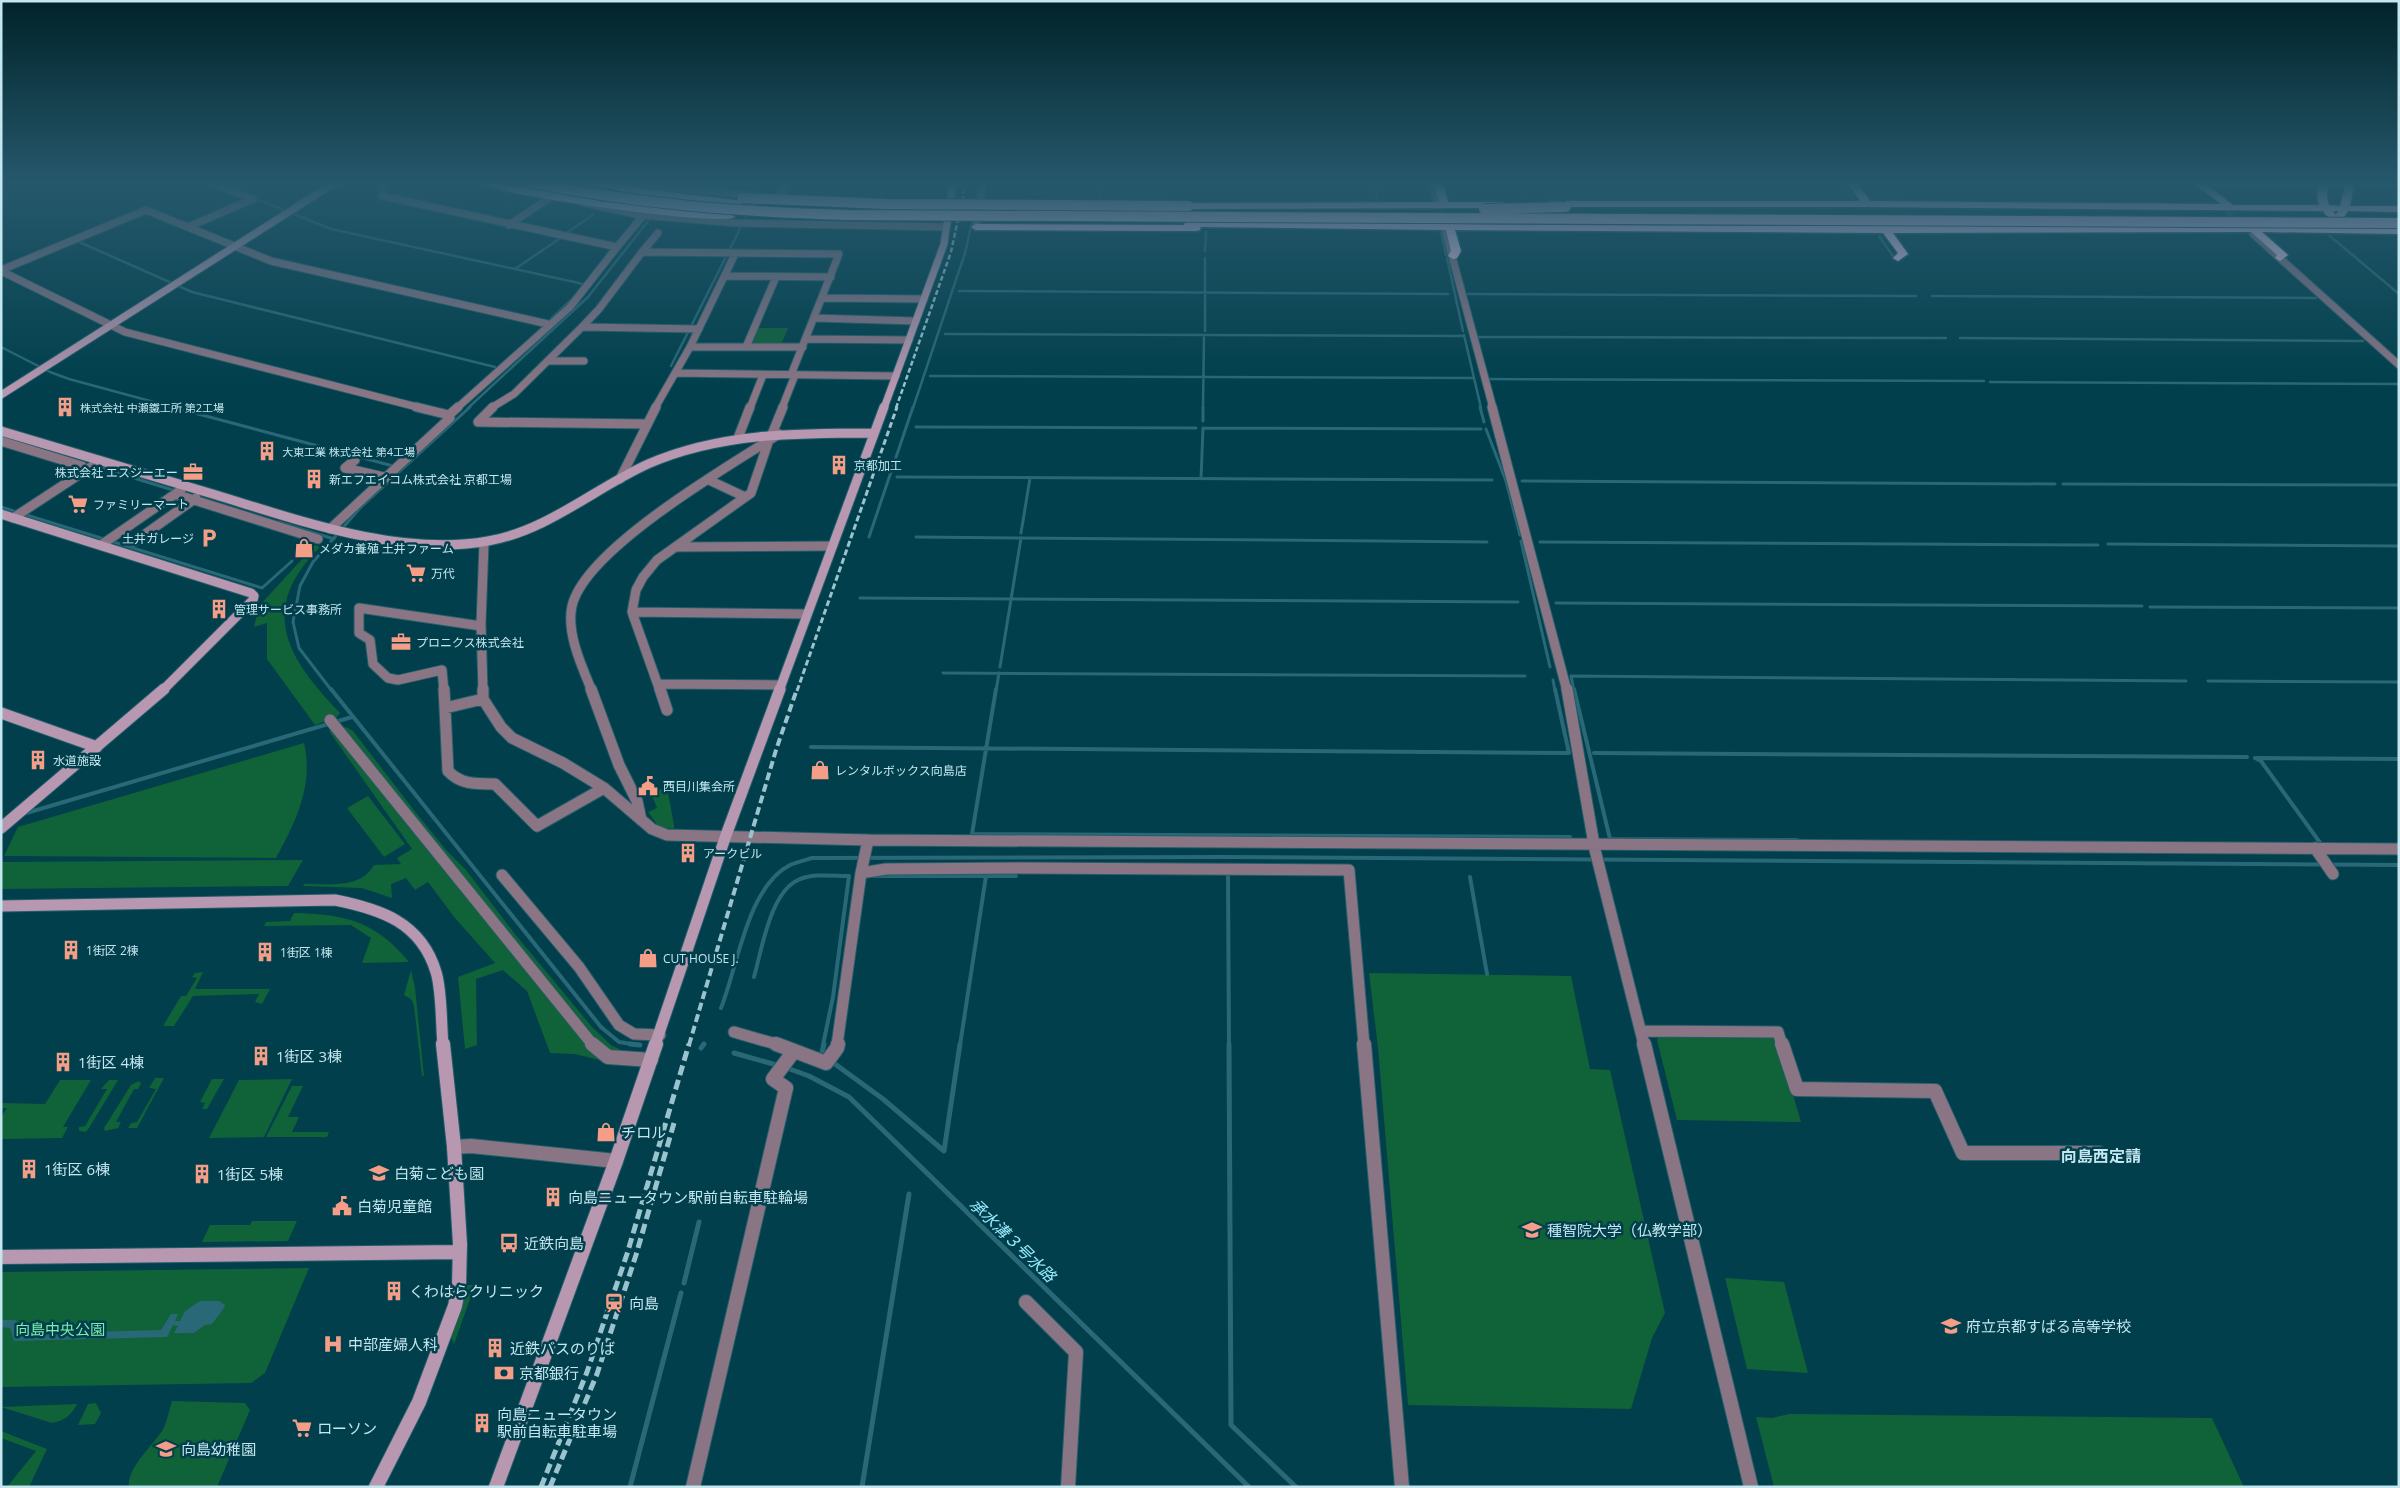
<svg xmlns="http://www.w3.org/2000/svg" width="2400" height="1488" font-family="'Open Sans','Noto Sans JP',sans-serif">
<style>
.green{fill:#106239}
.water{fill:#296877}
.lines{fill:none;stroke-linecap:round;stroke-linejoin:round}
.stream-far3{stroke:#296877;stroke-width:2.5}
.stream-far2{stroke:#296877;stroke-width:3}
.stream-far1{stroke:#296877;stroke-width:4}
.stream{stroke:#296877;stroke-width:5}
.street-tunnel{stroke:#1d5864;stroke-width:7;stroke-dasharray:7 3;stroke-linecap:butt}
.street-far3-casing{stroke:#235d69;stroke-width:9}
.street-far2-casing{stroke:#235d69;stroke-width:11}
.street-far1-casing{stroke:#235d69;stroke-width:13}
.street-casing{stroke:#235d69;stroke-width:16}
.secondary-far3-casing{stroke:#235d69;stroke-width:9}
.secondary-far2-casing{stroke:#235d69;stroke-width:11}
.secondary-far1-casing{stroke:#235d69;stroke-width:13}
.secondary-casing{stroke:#235d69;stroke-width:16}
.highway-casing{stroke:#235d69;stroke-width:3}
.street-far3{stroke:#8a7585;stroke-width:7}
.street-far2{stroke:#8a7585;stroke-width:9}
.street-far1{stroke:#8a7585;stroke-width:11}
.street{stroke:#8a7585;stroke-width:14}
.secondary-far3{stroke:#b897b0;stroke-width:7}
.secondary-far2{stroke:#b897b0;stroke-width:9}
.secondary-far1{stroke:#b897b0;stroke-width:11}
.secondary{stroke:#b897b0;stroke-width:14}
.highway{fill:#fcc9f0;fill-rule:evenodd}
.rail-far3{stroke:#9bc3cd;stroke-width:2.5;stroke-dasharray:5 2.5;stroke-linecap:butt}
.rail-far2{stroke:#9bc3cd;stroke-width:3;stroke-dasharray:6 3;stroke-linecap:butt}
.rail-far1{stroke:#9bc3cd;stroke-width:4;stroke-dasharray:8 4;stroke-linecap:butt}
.rail{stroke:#9bc3cd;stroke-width:5;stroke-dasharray:10 5;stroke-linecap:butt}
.highway-bridge-casing{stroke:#235d69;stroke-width:12;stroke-linecap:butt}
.highway-bridge{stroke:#fcc9f0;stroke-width:10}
.labels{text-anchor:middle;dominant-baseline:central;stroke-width:5;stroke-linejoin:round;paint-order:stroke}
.far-poi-label{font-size:11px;fill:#c3e6ef;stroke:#003f4b;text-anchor:start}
.poi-label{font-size:12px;fill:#c3e6ef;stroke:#003f4b;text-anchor:start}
.near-poi-label{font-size:15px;fill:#c3e6ef;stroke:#003f4b;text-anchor:start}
.near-park-label{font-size:15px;fill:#7deea9;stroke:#003f4b}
.near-neighbourhood-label{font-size:16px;font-weight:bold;fill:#c3e6ef;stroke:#003f4b}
.near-water-label{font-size:16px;font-style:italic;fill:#96eafe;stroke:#003f4b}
</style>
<rect width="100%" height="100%" fill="#003f4b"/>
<path class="green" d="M758,328H788L781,345H754L751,343Z
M315,545L320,547C257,610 287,658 340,713L337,717L315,725L267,659V623L254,627L259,606Z
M346,727L353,731L417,814L447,851L466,870L515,934L592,1027L611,1045L621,1050L619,1065L575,1054L550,1053L527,991L503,970L476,979L477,1045L465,1049L458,977L495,963L455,918L428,882L415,890L406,878L391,884L392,898L362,888L303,886L304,884C330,883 359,890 374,865L401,864L397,858L412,849L329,731Z
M304,743C314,784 296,822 276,858L4,856L18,827Z
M667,787L674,825V829L659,827L648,812L657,808L651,793Z
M368,796L405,844L384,857L347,808Z
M303,860L288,886L1,889V862Z
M294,913C344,914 376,921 409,962L362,963L371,938L351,925L264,926L266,922L290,921Z
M411,970L415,988L424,1076H422L414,1006L412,1000L404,995Z
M203,972L195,989H270L262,1004L255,1002L259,994L193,996L174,1026H163L181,996H186L197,978L192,977L195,973Z
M1369,973L1571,976L1590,1069L1610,1070L1665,1313L1652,1338L1631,1409L1408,1405L1378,1048Z
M1659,1035L1772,1037L1777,1040L1801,1122L1677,1120L1657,1040Z
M155,1078H164L137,1128H128L131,1123L137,1122L156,1089L149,1088Z
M212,1079H224L207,1109H202L205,1103L200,1102Z
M292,1079L264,1137L209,1138L239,1080Z
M60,1080H91L63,1127H68L62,1138L1,1139V1117L7,1108H1V1103L45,1104Z
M109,1080H118L89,1128L86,1132L79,1131V1127L85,1126L107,1089H101Z
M139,1081L141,1084L138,1089H134L116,1122H121L118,1128L105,1131L104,1128L131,1085Z
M292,1086H303L288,1117H299L292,1132H329L327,1137H266Z
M252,1221H297L288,1241L202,1242L210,1225H250Z
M309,1268L265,1373L251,1383L1,1387V1272Z
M1725,1278L1784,1282L1808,1373L1747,1369Z
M463,1285H475L454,1344L451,1337Z
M172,1401L245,1403L250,1410L217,1487H129C126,1469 153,1445 162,1431C167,1423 169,1410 172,1401Z
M96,1403L101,1413L95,1424L78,1425L88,1404Z
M77,1404C72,1415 64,1421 52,1423L1,1407Z
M1789,1414L2212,1418L2244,1487H1774L1756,1417L1772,1418Z
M1,1431L47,1449L29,1487H7L36,1451L1,1438Z"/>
<path class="water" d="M200,1301H219L225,1305L224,1308L212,1324L205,1325L194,1333H174L178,1326L173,1325L167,1337L14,1341L10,1328L1,1327V1320H16L21,1334L161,1330L171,1314H178L175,1321H180L185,1311Z"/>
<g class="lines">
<path class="stream-far3" d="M1374,182L1378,200
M1428,182L1433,201
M1841,182L1853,199
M252,197L331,229L579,283L584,285L582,288
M754,197L763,182
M1100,197L1103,182
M975,204L978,184
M1440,229L1446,255
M565,234L594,214
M1879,236L1893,256
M2330,236L2399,294
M77,241L192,292L495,367
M1205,251L1206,232
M1205,258V331
M1447,258L1463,331
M515,269L559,239
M959,291L1448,294
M1468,294L1916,296
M1932,296L2316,298
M551,319L576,295
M945,334L1464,336
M1464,335L1481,408
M1478,337L1946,338
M1960,338L2363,341
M1,347L50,372L69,379L176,408
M671,366L748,213
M930,376L1474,378
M1488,379L1984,381
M1990,382L2399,384
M468,408L588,297L652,216
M913,408L965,253L973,218
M1203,408L1204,335"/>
<path class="stream-far2" d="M172,407L393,466
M1480,407L1484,422
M1203,421V407
M916,427L1196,428
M1203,428L1481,429
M1486,429L1506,481L1520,535
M95,466L176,491
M897,477L1492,480
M1201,479L1203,428
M1522,481L2055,484
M2063,484L2399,485
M1,507L262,588L292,561
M279,522L334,539
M1021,533L1030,478
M869,537L913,407
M916,537L1487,542
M1521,541L1550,667
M1540,542L2098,545
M2108,544L2399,546
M860,598L1518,602
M1556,603L2142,606
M2150,607L2399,608
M1000,667L1021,538
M943,673L1525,676
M1553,680L1555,691
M2208,681L2399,682
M332,691L299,648L293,622L300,586L313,562L360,508L470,407
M996,691L999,673
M1574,691L1571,676L2186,681"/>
<path class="stream-far1" d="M331,689L601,1027L619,1042L639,1045
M996,689L972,834L1570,837
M1574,689L1610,839L1797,840
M811,747L1569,753L1555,689
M1594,753L2247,757
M2255,758L2261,761L2321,844
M2257,758L2399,759
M23,814L352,717
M871,876H1016
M1228,876L1229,1045
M1470,877L1487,974
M754,977C762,949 770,893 798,880C813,873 833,876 849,876L833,997L823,1045
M721,1008C738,966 747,887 790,865C797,862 805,860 812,858L1228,857L2399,865
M960,1045L986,876"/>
<path class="stream" d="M630,1044L640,1045
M1229,1044L1231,1425L1296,1487
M701,1048L704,1044
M822,1052L824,1044
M734,1053L780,1066
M835,1064L883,1099L944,1151L960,1044
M787,1068L809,1076L849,1097L1249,1487
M684,1283L699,1222
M630,1487L681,1293
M862,1487L909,1194"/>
<path class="street-tunnel" d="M2344,183H2368
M1437,201L1445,230
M2220,204L2243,225"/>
<defs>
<path id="street-far3" d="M385,182L382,196L617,247L570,307L457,408
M606,182L751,195
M1437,182L1434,186L1437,201
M2198,183H2313
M2331,183H2344
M2368,183H2399
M780,197L787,182
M584,203L640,215L737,223L946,227
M509,225L552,196
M188,227L253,199L209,182
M976,227L983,182
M1445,230L1493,408
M2253,234L2399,365
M617,247L642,217
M642,252L658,233
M1,270L146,210L271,261L548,324
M1,271L125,332L421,408
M725,276L831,277
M822,298L924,299
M814,318L916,321
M582,327L699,329
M806,339L909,340
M690,347H803
M746,347L776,277
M548,361H584
M675,373L896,376
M491,408L514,394L582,327L599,309L642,252L839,254L791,375
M655,408L690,347L735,254
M750,408L763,375
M782,408L795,375"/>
<path id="street-far2" d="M416,407L449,415
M493,407L478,422L646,424
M1492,407L1567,691
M772,434L783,407
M738,438L750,407
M1,441L82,466
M355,460L345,468L388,478
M620,479L656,407
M709,480L743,496
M175,494L318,539
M13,518L100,461
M330,529L450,418L449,415L458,407
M134,542L196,498
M101,545L181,490
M675,547L832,546
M632,612L807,614
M658,684L781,685
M444,691L442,670L398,680L388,678L373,664L370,640L359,633V608L481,626
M483,691L481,624L484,543
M592,691C582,667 566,633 572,606C585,549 729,466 779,434
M660,691L632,612L636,590L643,577L657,560L751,493L769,440"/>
<path id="street-far1" d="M444,689L445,708
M483,689V699L501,727L512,738L563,763L604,788L652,829L667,835L868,840L2399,849
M591,689L619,765L637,801L641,820
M660,689L667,710
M1567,689L1595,850L1644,1045
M483,699L445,708L448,771C461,785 477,784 495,784L537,826L604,788
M330,720L593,1045
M2315,848L2333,874
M861,873L886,869L1021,868L1349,870L1364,1045
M502,875L579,967L619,1025L634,1034L660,1035
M1641,1031L1778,1032L1782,1045
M734,1032L779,1045
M837,1045L861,873L868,840"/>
<path id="street" d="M592,1044L608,1057L651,1060
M776,1044L826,1063L837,1048L838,1044
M1364,1044L1402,1487
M1644,1044L1751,1487
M1782,1044L1797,1089L1935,1091L1963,1153H2099
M454,1147L471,1146L616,1161
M1026,1302L1076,1352L1068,1487
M693,1487L786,1088L773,1079L794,1051"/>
<path id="secondary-far3" d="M1,395L336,182
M884,408L944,244L953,182"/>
<path id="secondary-far2" d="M1,431C73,452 144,474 216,495C298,520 401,557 488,541C547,531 595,488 648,464C719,433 797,433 873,433
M1,514L251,593L254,596L253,600L162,691
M779,691L884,407"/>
<path id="secondary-far1" d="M1,713L97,747
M1,828L164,689
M1,906L335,900C380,909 421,922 436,972C442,991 441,1024 443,1045
M655,1045L725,838L780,689"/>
<path id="secondary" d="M1,1257L460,1252
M376,1487L419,1402L455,1306L459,1286L460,1244L454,1147L443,1044
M496,1487L616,1161L656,1044"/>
<path id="highway" d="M477,182H492L605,202L730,214L735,217C724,227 493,195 477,182Z
M582,182H600L644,189L753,202L758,205L753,208L644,195L587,185Z
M1434,182L1443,183L1448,202H1502L1507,205L1502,208L1189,209L1184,206L1189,203L1439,202Z
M1847,182H1856L1870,201L2221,204L2193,183L2203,182L2233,205H2319L2317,196L2319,182H2328L2327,196L2329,205L2340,206L2346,182H2355L2350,206H2399V212L2348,211L2342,220C2335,222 2327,218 2323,211L1867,207H1550L1545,204L1550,201H1860ZM2333,211H2338L2336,215Z
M1188,221L1445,224L1449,222L1453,224C1769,228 2084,224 2399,228V234L2262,232L2288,255L2280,261L2275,258L2277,255L2251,232L1893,233L1908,254L1898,261L1893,258L1898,253L1883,233L1455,230L1461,251L1457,258L1453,259L1448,256L1451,251L1446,230L1201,227L1200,230L1197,231L976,230L971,227L976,224L1184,225L1185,222Z"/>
</defs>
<use href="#street-far3" class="street-far3-casing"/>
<use href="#street-far2" class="street-far2-casing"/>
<use href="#street-far1" class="street-far1-casing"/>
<use href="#street" class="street-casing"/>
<use href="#secondary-far3" class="secondary-far3-casing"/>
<use href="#secondary-far2" class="secondary-far2-casing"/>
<use href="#secondary-far1" class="secondary-far1-casing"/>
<use href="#secondary" class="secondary-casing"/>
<use href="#highway" class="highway-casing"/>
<use href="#street-far3" class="street-far3"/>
<use href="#street-far2" class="street-far2"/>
<use href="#street-far1" class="street-far1"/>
<use href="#street" class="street"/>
<use href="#secondary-far3" class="secondary-far3"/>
<use href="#secondary-far2" class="secondary-far2"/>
<use href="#secondary-far1" class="secondary-far1"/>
<use href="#secondary" class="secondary"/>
<use href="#highway" class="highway"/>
<path class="rail-far3" d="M896,408L951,252L966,182"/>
<path class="rail-far2" d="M797,691L897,407"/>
<path class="rail-far1" d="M689,1045L776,750L797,689"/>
<path class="rail" d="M541,1487L587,1372L627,1254L689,1044
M550,1487L597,1374L636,1255L674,1123"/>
<defs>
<path id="highway-bridge" d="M529,182C635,204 740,212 848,215L2399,223
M742,198L886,204L1189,206
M1484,209L1566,207"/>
</defs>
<use href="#highway-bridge" class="highway-bridge-casing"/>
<use href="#highway-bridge" class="highway-bridge"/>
</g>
<linearGradient id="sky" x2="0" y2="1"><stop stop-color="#002329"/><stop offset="0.47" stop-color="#26586c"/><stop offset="1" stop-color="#26586c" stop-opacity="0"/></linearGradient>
<rect width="2400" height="390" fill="url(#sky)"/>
<defs>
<symbol id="building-bare" viewBox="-9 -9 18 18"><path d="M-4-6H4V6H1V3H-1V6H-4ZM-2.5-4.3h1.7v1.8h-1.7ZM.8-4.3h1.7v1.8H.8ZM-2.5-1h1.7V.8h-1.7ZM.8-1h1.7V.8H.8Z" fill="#f49e88" stroke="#003f4b" stroke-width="2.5" paint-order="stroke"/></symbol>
<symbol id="office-bare" viewBox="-9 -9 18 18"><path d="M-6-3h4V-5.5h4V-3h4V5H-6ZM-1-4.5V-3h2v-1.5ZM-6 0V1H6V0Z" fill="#f49e88" stroke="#003f4b" stroke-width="2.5" paint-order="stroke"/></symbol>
<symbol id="supermarket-bare" viewBox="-9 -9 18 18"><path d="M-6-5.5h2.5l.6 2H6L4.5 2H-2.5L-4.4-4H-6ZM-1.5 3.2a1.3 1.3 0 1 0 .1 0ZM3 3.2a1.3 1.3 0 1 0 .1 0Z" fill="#f49e88" stroke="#003f4b" stroke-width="2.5" paint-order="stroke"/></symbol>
<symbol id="parking-bare" viewBox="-9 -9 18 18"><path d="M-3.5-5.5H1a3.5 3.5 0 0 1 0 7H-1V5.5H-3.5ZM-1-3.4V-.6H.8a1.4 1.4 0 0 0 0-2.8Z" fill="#f49e88" stroke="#003f4b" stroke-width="2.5" paint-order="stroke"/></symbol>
<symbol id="shop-bare" viewBox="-9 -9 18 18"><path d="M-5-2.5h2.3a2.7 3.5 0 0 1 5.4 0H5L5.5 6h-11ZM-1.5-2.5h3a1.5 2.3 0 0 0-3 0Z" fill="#f49e88" stroke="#003f4b" stroke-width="2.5" paint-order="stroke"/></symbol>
<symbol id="civic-bare" viewBox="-9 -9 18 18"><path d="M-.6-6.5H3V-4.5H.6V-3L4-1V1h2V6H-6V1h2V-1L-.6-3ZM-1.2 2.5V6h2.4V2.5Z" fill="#f49e88" stroke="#003f4b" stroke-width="2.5" paint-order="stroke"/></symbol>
<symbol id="school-bare" viewBox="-9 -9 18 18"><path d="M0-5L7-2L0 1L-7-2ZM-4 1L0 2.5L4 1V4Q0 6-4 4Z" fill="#f49e88" stroke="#003f4b" stroke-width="2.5" paint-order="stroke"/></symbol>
<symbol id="university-bare" viewBox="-9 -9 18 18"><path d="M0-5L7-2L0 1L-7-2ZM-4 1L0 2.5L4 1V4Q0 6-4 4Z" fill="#f49e88" stroke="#003f4b" stroke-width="2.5" paint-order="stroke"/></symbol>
<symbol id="bus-bare" viewBox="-9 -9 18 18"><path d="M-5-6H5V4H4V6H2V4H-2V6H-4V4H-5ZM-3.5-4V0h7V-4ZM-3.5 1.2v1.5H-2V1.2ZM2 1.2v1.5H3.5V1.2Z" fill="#f49e88" stroke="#003f4b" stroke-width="2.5" paint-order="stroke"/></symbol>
<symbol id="station-bare" viewBox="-9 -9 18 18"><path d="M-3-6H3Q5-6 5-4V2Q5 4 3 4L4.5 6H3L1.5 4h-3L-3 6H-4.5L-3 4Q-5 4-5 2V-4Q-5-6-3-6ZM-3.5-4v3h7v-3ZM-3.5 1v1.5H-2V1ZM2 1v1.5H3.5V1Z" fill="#f49e88" stroke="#003f4b" stroke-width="2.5" paint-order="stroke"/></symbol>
<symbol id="hospital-bare" viewBox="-9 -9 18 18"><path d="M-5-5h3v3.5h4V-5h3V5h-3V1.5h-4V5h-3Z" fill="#f49e88" stroke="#003f4b" stroke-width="2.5" paint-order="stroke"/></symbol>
<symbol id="bank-bare" viewBox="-9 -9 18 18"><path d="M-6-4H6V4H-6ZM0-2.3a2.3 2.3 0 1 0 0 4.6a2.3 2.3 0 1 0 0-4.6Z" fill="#f49e88" stroke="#003f4b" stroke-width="2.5" paint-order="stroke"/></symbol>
</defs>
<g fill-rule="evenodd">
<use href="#building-bare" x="51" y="393" width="28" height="28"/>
<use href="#building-bare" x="253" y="437" width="28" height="28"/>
<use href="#building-bare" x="825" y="451" width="28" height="28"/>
<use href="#office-bare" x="179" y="458" width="28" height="28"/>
<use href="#building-bare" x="300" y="465" width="28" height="28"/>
<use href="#supermarket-bare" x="64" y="490" width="28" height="28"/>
<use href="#parking-bare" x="195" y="524" width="28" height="28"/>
<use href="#shop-bare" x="290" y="534" width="28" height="28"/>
<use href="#supermarket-bare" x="402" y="559" width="28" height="28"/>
<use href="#building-bare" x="205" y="595" width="28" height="28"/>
<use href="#office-bare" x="387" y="628" width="28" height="28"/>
<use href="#building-bare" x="24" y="746" width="28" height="28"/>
<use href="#shop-bare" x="806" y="756" width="28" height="28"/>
<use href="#civic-bare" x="634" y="772" width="28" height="28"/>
<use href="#building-bare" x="674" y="839" width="28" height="28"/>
<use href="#building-bare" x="57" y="936" width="28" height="28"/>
<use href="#building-bare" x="251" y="938" width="28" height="28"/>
<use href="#shop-bare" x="634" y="944" width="28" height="28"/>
<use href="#building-bare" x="247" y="1042" width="28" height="28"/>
<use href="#building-bare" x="49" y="1048" width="28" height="28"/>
<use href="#shop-bare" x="592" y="1118" width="28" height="28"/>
<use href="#building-bare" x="15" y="1155" width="28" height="28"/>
<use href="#school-bare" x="365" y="1159" width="28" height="28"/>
<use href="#building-bare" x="188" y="1160" width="28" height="28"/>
<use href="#building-bare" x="539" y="1183" width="28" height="28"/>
<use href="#civic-bare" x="328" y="1192" width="28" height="28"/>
<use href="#university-bare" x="1518" y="1216" width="28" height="28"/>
<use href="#bus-bare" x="495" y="1229" width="28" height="28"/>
<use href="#building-bare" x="380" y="1277" width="28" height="28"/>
<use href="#station-bare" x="600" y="1289" width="28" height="28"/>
<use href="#school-bare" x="1937" y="1312" width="28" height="28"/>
<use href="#hospital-bare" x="319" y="1330" width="28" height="28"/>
<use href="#building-bare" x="481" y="1334" width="28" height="28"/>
<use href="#bank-bare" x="490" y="1359" width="28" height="28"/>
<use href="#building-bare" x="468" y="1409" width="28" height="28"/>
<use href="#supermarket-bare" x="288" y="1414" width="28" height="28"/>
<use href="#school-bare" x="152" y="1435" width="28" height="28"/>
</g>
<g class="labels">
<g class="far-poi-label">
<text x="80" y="407">株式会社 中瀬鐵工所 第2工場</text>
<text x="282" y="451">大東工業 株式会社 第4工場</text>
</g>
<g class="poi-label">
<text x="854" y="465">京都加工</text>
<text x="178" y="472" text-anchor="end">株式会社 エスジーエー</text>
<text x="329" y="479">新エフエイコム株式会社 京都工場</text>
<text x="93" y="504">ファミリーマート</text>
<text x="194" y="538" text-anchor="end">土井ガレージ</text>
<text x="319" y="548">メダカ養殖 土井ファーム</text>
<text x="431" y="573">万代</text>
<text x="234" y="609">管理サービス事務所</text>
<text x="416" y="642">プロニクス株式会社</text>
<text x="53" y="760">水道施設</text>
<text x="835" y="770">レンタルボックス向島店</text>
<text x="663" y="786">西目川集会所</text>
<text x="703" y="853">アークビル</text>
<text x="86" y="950">1街区 2棟</text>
<text x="280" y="952">1街区 1棟</text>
<text x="663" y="958">CUT HOUSE J.</text>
</g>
<g class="near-poi-label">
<text x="276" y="1056">1街区 3棟</text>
<text x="78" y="1062">1街区 4棟</text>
<text x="621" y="1132">チロル</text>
<text x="44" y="1169">1街区 6棟</text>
<text x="394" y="1173">白菊こども園</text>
<text x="217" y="1174">1街区 5棟</text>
<text x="568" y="1197">向島ニュータウン駅前自転車駐輪場</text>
<text x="357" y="1206">白菊児童館</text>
<text x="1547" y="1230">種智院大学（仏教学部）</text>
<text x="524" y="1243">近鉄向島</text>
<text x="409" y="1291">くわはらクリニック</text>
<text x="629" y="1303">向島</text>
<text x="1966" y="1326">府立京都すばる高等学校</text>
<text x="348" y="1344">中部産婦人科</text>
<text x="510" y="1348">近鉄バスのりば</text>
<text x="519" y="1373">京都銀行</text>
<text x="497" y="1414">向島ニュータウン<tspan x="497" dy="17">駅前自転車駐車場</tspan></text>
<text x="317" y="1428">ローソン</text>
<text x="181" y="1449">向島幼稚園</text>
</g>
<g class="near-park-label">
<text x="60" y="1329">向島中央公園</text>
</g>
<g class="near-neighbourhood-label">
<text x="2101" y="1156">向島西定請</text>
</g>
<g class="near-water-label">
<text transform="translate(1013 1240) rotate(44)">承水溝３号水路</text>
</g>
</g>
<rect width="2400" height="1488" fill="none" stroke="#c3e6ef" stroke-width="5"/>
</svg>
